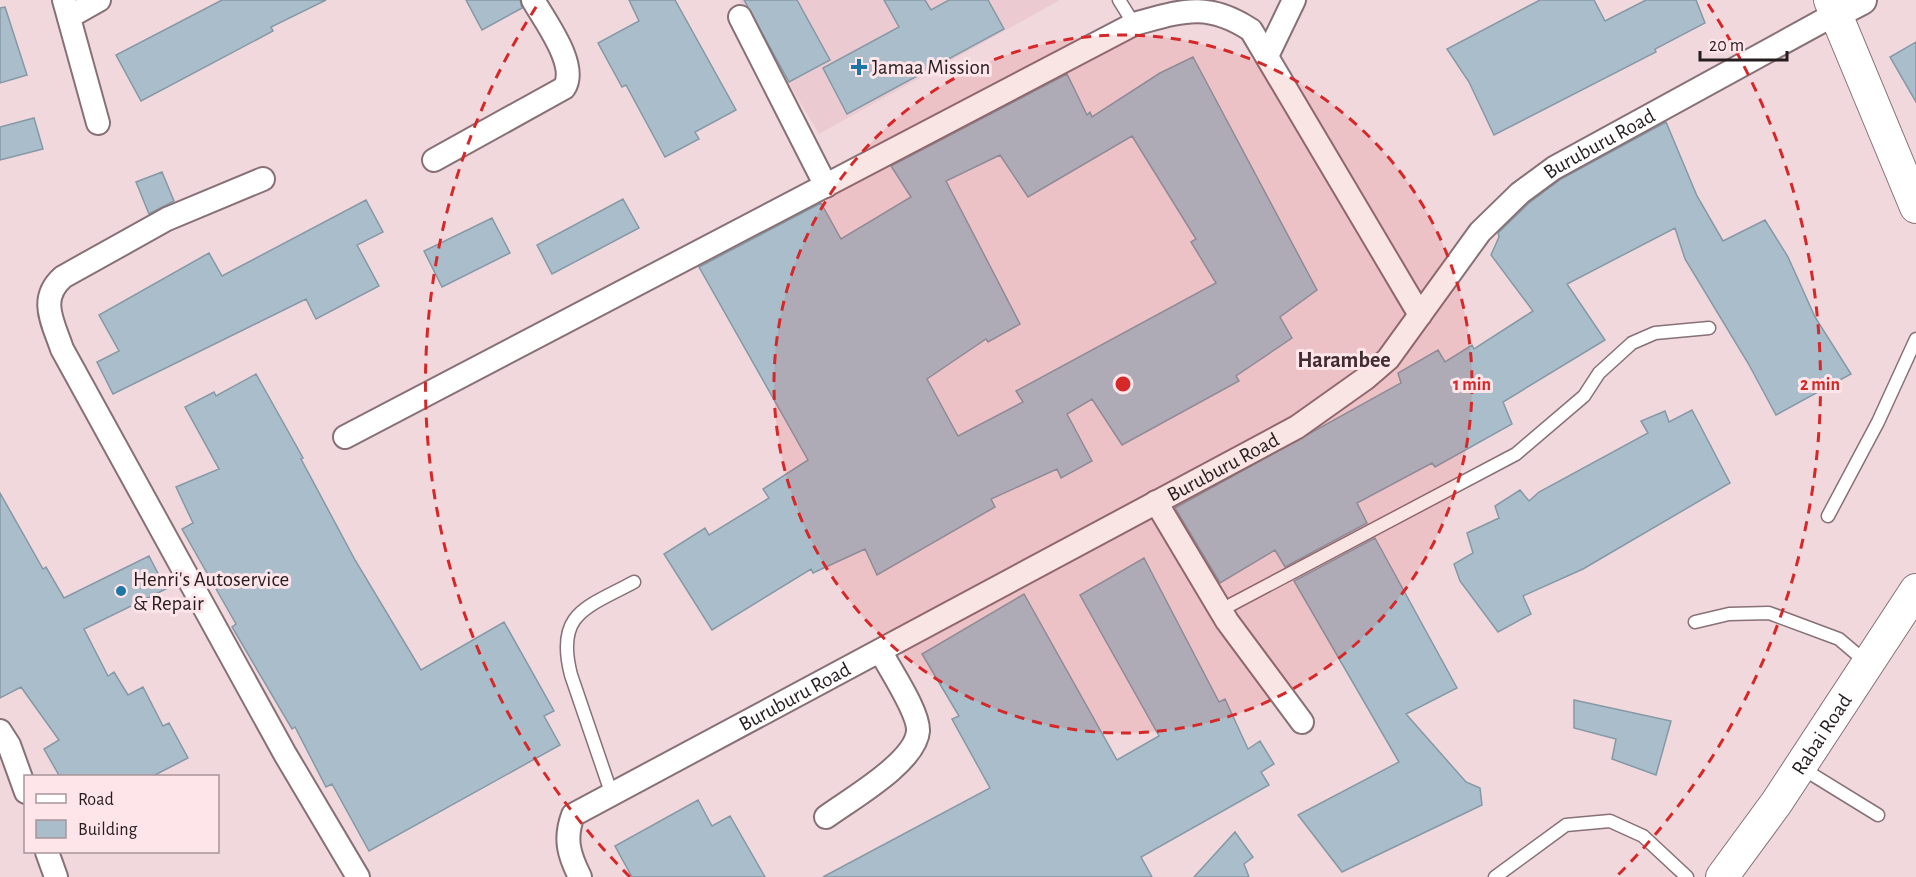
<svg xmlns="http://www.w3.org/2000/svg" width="1916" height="877" font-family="'Alegreya Sans',sans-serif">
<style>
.built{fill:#eccad2}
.building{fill:#a9bdca;stroke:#8598a5;stroke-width:1.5;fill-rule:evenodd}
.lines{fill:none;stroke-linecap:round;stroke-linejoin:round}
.service-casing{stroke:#877176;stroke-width:15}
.minor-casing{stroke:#877176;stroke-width:26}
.tertiary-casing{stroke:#877176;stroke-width:32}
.secondary-casing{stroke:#877176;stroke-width:34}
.service{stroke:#fff;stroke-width:12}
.minor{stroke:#fff;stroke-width:22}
.tertiary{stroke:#fff;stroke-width:28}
.secondary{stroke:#fff;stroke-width:32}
.ring{fill:none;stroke:#d62828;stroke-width:3;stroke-dasharray:10 8}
.poi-dot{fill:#1c77a5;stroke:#fee5ea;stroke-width:2}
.labels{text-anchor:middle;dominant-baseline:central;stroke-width:6;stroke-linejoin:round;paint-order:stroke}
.poi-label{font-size:21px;fill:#261d1f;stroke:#fee5ea;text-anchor:start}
.street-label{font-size:21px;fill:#261d1f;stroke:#fee5ea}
.neighbourhood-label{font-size:22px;font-weight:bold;fill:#402d31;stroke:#fee5ea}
.centre{fill:#d62828;stroke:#fee5ea;stroke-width:3}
.ring-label{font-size:18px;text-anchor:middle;font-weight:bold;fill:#d62828;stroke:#fee5ea;stroke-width:6;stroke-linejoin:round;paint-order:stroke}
</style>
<rect width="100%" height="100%" fill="#f1d8dd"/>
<path class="built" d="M739,0H1060L819,134Z"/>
<path class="building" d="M222,0H326L271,27L273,31L141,101L116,55Z
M466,0H520L522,8L482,30Z
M629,0H675L736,110L695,132L699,139L665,157L626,85L622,87L598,43L639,21Z
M744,0H797L830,60L789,82Z
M884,0H925L931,10L949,0H988L1004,29L847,114L823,68L899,27Z
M1540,0H1594L1605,21L1646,0H1696L1705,23L1655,49L1656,52L1494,135L1469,82L1447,49Z
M5,7L27,75L0,83V8Z
M1916,42V102L1890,57Z
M1193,57L1317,290L1280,317L1292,338L1236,376L1239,381L1122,445L1092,399L1067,414L1092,461L1061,478L1057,469L991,499L995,507L877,575L865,549L813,573L811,569L712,630L664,554L705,528L709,535L769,498L763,489L808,460L699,267L821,203L841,239L911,197L891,166L1067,74L1087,115L1090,112L1092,117L1160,73ZM1132,136L1196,239L1191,242L1216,283L1016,391L1023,402L958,436L927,379L986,339L988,342L1020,324L946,181L1000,155L1028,197Z
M34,118L43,149L0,160V127Z
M1666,122L1697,196L1723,241L1765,220L1788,257L1815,317L1851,374L1776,415L1748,363L1685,259L1675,228L1567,284L1605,340L1503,402L1512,424L1435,467L1432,463L1357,503L1367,523L1285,567L1275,550L1220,583L1175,508L1401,383L1398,373L1438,350L1445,362L1472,345L1474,349L1533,311L1491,255L1499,237L1498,233L1529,203L1561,179Z
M162,172L174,201L149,214L136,182Z
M623,199L639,228L552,274L537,245Z
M366,200L383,232L357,245L379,286L316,319L306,299L113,394L97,362L119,351L99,315L209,253L222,276Z
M492,218L510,253L442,287L424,251Z
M256,374L303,458L301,459L355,560L421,670L504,622L554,711L544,716L560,745L369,851L332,784L326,787L295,727L292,729L232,627L236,624L182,529L193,523L176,487L219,469L185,407L214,392L216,396Z
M1692,410L1730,483L1583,569L1523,596L1531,614L1498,632L1460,581L1454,564L1473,553L1467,533L1499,518L1495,506L1520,490L1529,501L1539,492L1648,433L1641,421L1665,411L1669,422Z
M0,493L43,569L46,567L64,598L149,556L166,589L84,629L108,676L114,672L128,695L143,687L163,726L169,723L188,758L151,777H60L44,749L59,740L21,687L0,698Z
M1375,538L1457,688L1406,714L1466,782L1480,788L1482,805L1342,872L1298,815L1399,762L1294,581Z
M1144,558L1219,702L1225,699L1248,749L1260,741L1274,764L1261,772L1269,785L1141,857L1152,877H823L990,788L952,719L959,716L922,654L1024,594L1117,760L1159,736L1080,595Z
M1574,700L1671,721L1656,775L1612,759L1616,739L1574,728Z
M698,800L712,826L730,816L765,877H632L615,846Z
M1235,832L1253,857L1244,864L1249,877H1194Z"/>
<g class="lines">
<defs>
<path id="service" d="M1119,0L1134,24
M1828,516L1878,422L1916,339
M1221,610L1516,454L1584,396L1599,373L1632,343L1655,333L1709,328
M1695,622L1729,614L1769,613L1839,639L1866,662
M1800,767L1878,815
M612,795L571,675C555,613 586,608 634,582
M1495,877L1566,825L1610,821L1643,836L1687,877"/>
<g id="minor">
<path d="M64,0L98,123"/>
<path d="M69,17L99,0"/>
<path d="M740,17L826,186"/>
<path d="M1267,56L1294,0"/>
<path d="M434,160L564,88C579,66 545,21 533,0"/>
<path d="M263,179L167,219L63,277C38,299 53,322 62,349L285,754L358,877"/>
<path d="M345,437L1134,24C1182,11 1207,1 1251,30L1420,315"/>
<path d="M1156,502L1227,621L1302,722"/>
<path d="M0,731L9,745L26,792"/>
<path d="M826,817C849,800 916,762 918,731C919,712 890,670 881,652"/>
<path d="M47,852L56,877"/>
<path id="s1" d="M580,877C569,855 564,839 573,815L1297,427L1366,378L1388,359L1480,232L1520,193L1554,168L1837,13"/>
</g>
<path id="tertiary" d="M1837,13L1862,0"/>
<g id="secondary">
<path d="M1830,0L1916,207"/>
<path id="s2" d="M1722,877L1777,802L1916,590"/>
</g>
</defs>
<use href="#service" class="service-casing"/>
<use href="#minor" class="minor-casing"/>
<use href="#tertiary" class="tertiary-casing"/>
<use href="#secondary" class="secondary-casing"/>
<use href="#service" class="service"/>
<use href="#minor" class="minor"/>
<use href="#tertiary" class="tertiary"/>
<use href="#secondary" class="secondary"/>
</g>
<circle cx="1123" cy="384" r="349" fill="#d62828" fill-opacity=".12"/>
<g class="ring">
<circle cx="1123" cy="384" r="349"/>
<path d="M630 877A697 697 0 0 1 538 4M1708 4A697 697 0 0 1 1616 877"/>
</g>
<g class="poi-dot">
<path d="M856 58h6v6h6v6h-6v6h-6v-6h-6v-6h6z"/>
<circle cx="121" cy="591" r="6"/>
</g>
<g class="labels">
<g class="poi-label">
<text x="872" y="67">Jamaa Mission</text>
<text x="133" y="579">Henri's Autoservice<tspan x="133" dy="24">&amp; Repair</tspan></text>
</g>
<g class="street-label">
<text stroke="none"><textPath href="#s1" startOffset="1306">Buruburu Road</textPath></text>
<text stroke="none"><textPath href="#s1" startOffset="802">Buruburu Road</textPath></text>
<text stroke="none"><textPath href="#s1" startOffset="316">Buruburu Road</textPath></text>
<text stroke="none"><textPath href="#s2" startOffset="174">Rabai Road</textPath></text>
</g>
<g class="neighbourhood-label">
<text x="1344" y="360">Harambee</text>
</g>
</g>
<circle cx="1123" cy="384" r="9" class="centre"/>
<g class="ring-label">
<text x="1472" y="390">1 min</text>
<text x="1820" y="390">2 min</text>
</g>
<rect x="24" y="775" width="195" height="78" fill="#fee5ea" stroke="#a89599" stroke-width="1.5"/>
<rect x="36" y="794" width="30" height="9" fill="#ffffff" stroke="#a89599" stroke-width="1.5"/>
<text x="78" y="805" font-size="18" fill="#261d1f">Road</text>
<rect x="36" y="820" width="30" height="18" fill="#a9bdca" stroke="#a89599" stroke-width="1.5"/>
<text x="78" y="835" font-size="18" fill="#261d1f">Building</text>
<path d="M1700 51v9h87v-9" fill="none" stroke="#261d1f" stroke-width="3"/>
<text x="1709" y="51" font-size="18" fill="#261d1f" stroke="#fee5ea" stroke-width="4.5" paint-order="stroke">20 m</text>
</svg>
